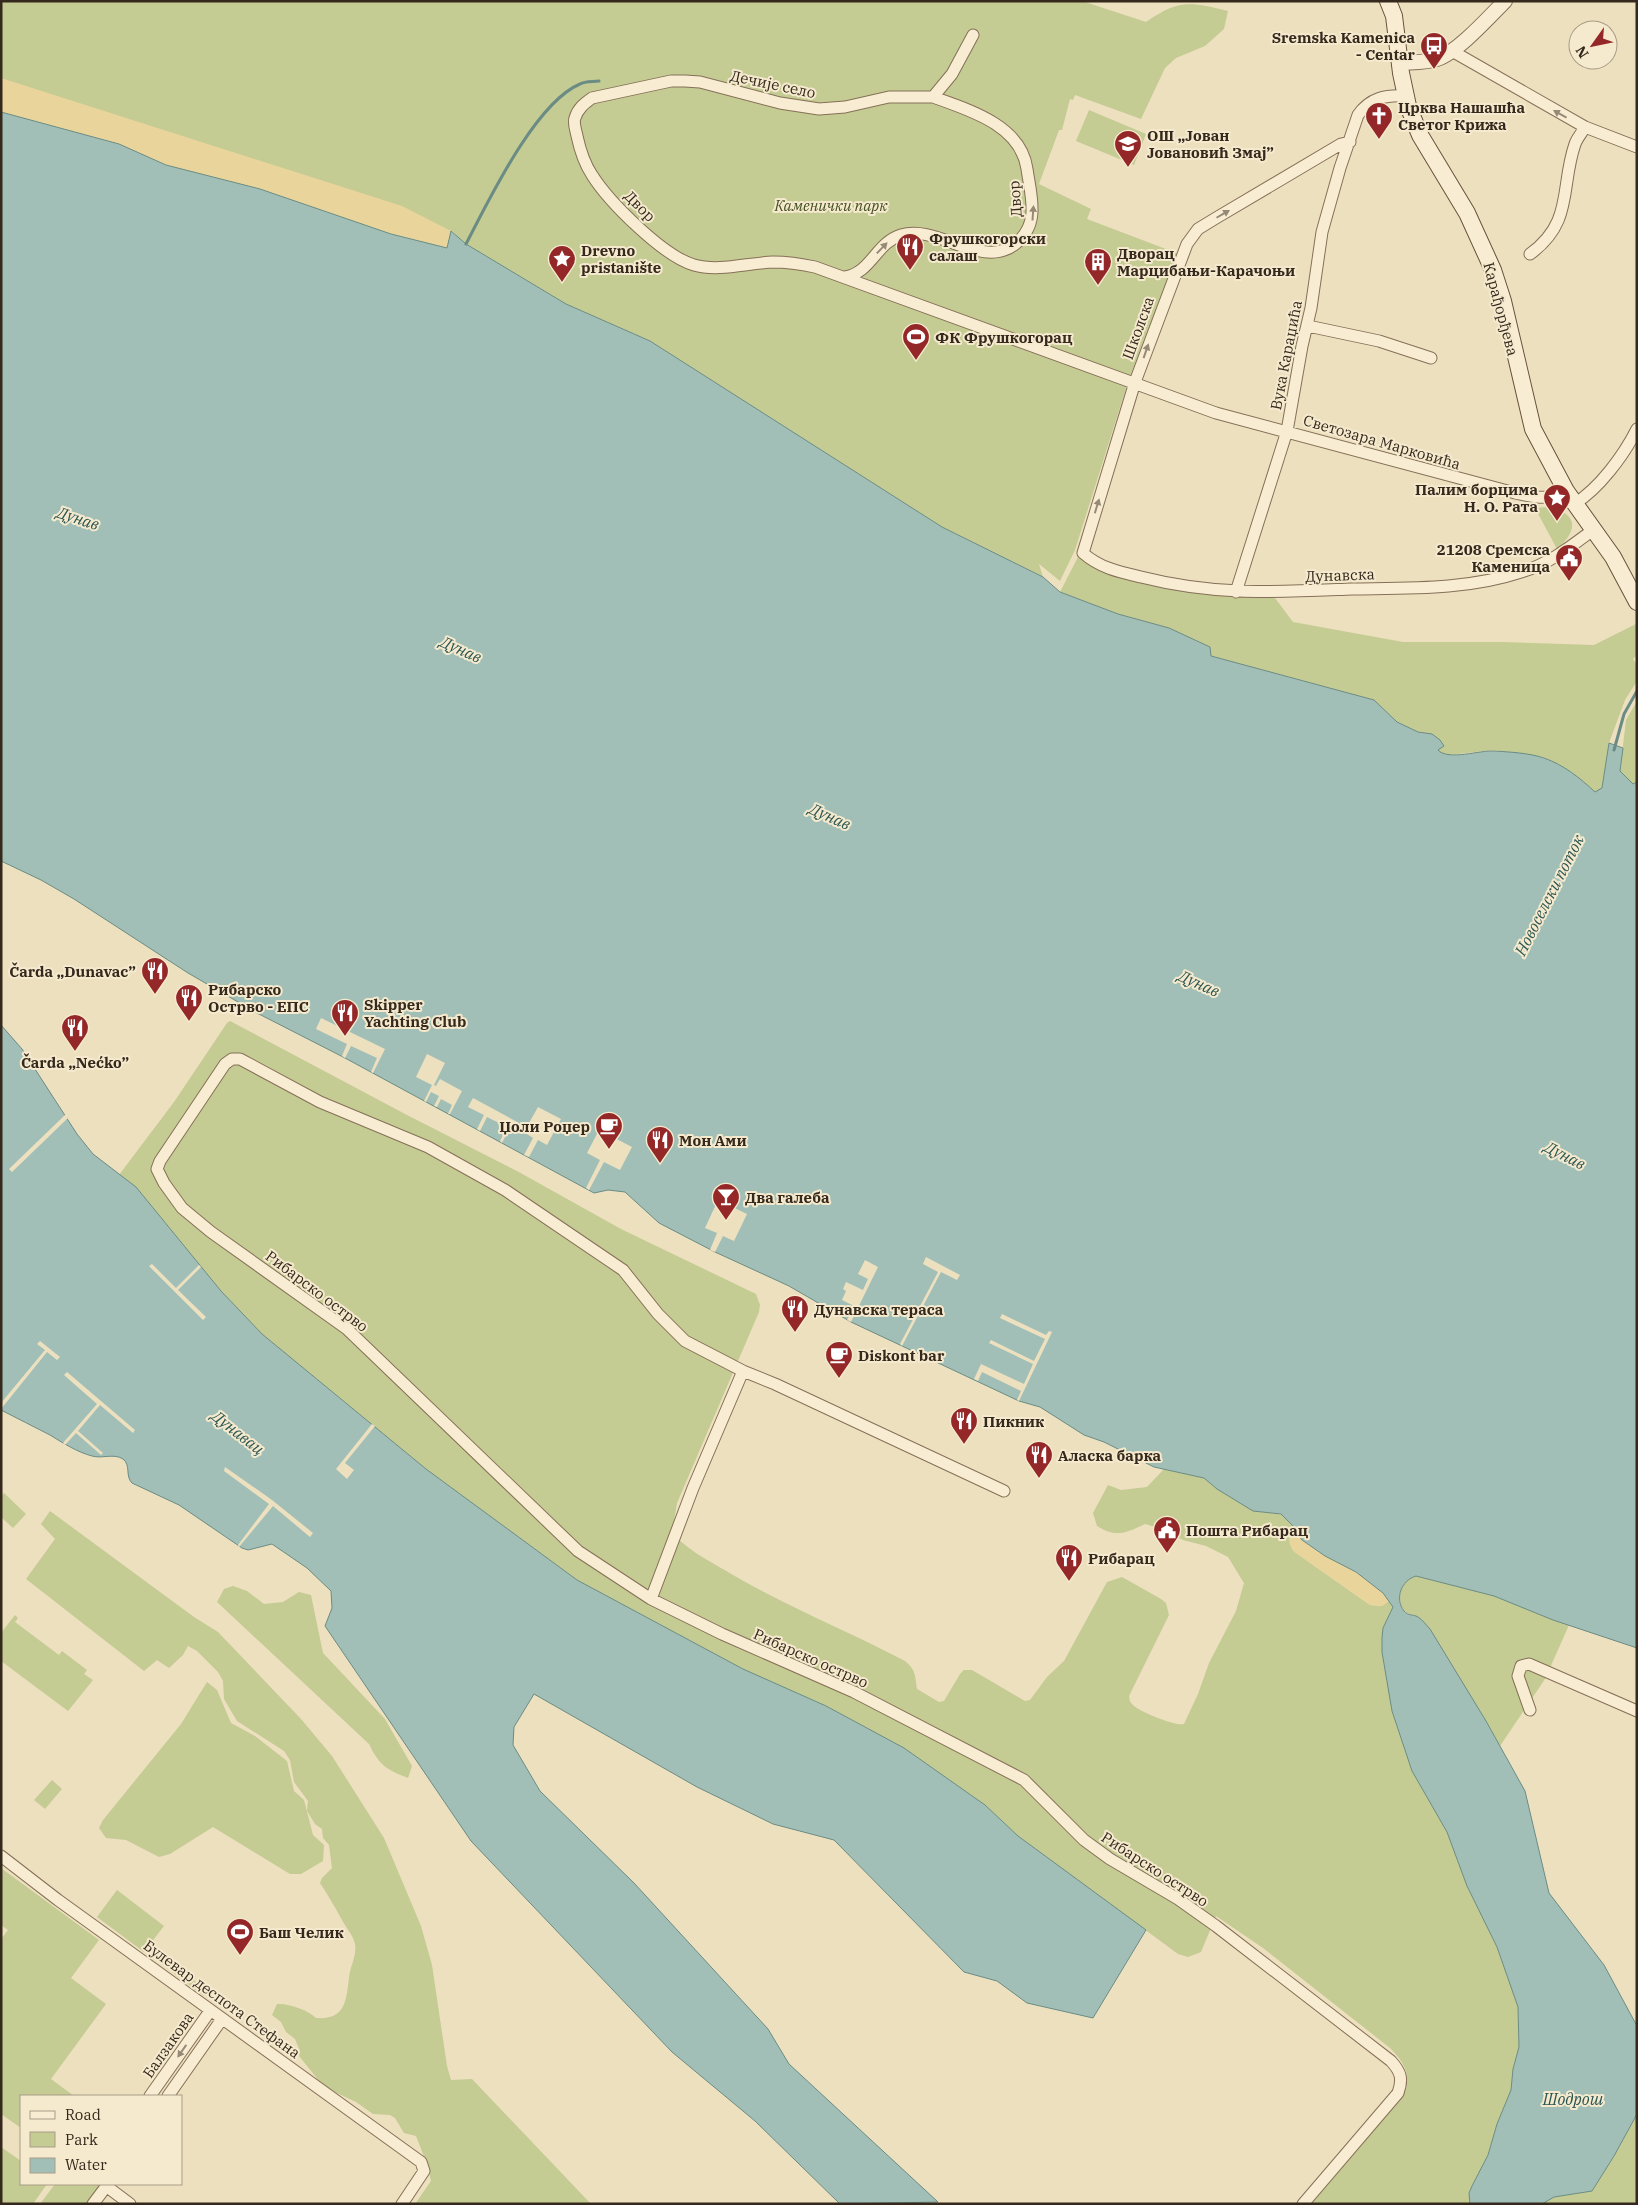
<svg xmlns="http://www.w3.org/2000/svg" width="1638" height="2205" font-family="'IBM Plex Serif',serif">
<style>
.green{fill:#c4cb93}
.sand{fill:#e9d59c}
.water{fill:#a2bfb7;stroke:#6a8c84}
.pier{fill:#ede0bf}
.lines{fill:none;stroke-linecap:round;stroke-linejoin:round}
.stream{stroke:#6a8c84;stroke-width:3}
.minor-casing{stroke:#857058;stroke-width:13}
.tertiary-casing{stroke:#857058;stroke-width:16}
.secondary-casing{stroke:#67513b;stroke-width:18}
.minor{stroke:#f8edd2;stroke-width:11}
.tertiary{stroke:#f8edd2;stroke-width:14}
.secondary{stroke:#f8edd2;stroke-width:16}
.oneway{fill:#968a77}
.labels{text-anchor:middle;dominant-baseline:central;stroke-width:4;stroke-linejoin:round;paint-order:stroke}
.poi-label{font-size:15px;font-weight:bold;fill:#35281c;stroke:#f5eace;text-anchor:start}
.street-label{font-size:15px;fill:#35281c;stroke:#f5eace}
.park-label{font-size:15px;font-style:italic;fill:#455123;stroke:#f5eace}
.water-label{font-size:16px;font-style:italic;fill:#2b5552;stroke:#f5eace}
</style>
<rect width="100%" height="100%" fill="#ede0bf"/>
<path class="green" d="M1,1H1082L1146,22C1178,0 1188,1 1228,11L1224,29L1205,46L1176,58L1165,68L1141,119L1075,95L1073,100L1070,99L1062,130H1059L1039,184L1091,209L1087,219L1179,254L1128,382L1075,550L1060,581L1039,564L1043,577L942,527L650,341L566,304L466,244L452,231L448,248L391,234L260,189L166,165L119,144L1,112Z
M1089,110L1146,134L1134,165L1076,141Z
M1548,507C1578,513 1579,530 1557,549L1535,508Z
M1078,557L1100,569L1201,592L1275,598L1293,622L1403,642H1503L1594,645L1636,624L1637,655L1633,659L1637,665V681L1625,700L1609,743L1602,789L1595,792L1562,766L1543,757L1493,750L1448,755L1440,753L1432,734L1418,732L1397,722L1374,700L1210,656V647L1169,628L1118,614L1060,592Z
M1637,701V782L1633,784L1620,771L1626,720Z
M230,1021L407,1115L517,1171L621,1229L756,1294L760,1305L759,1312L677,1503L674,1521L675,1536C692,1553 713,1563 733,1575C788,1607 848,1631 905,1661C916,1670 915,1676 917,1689L939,1702L944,1701L960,1674L964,1670H972L1025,1701L1030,1700L1047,1677L1064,1661L1107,1582L1122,1577L1161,1599L1166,1603L1169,1615L1129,1696C1130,1700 1129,1701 1132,1704C1137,1711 1177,1727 1184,1724L1198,1694L1209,1663L1236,1611L1244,1583L1228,1557L1206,1546L1183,1540L1159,1528L1145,1524C1126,1533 1116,1538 1097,1526L1093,1513L1108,1485L1121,1490L1147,1487L1164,1469L1204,1478L1217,1489L1263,1512L1284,1515L1292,1525V1549L1296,1553L1370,1605L1382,1606L1390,1600L1393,1607L1383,1628L1382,1638V1652L1392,1711L1412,1771L1447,1832L1467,1886L1497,1947L1518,2007L1519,2047L1513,2069L1511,2090L1497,2124L1488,2155L1472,2186L1469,2193L1470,2204H1309L1405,2093C1411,2074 1404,2062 1390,2048L1263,1948L1216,1916L1201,1952L1188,1957L1178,1954L1018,1836L985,1805L904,1748L826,1706L749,1672L577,1580L426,1469L262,1334L221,1291L136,1187L119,1175L174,1102L227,1023Z
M4,1493L26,1514L13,1528L1,1517V1496Z
M50,1511L194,1617L218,1632L301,1719L332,1756L384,1838L421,1926L432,1965L447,2066L451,2080L472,2079L591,2204H415L431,2181L427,2164L416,2136L404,2133L395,2118L390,2115L373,2114L356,2102L324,2087L299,2056L300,2051L295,2039L286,2032L281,2022L272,2015L277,2004C288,2003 308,2010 316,2018C345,2020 346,2002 349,1978C350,1966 357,1956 355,1944C353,1935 346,1928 342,1920C335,1907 328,1895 320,1883L322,1878L332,1868L329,1845L323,1838L322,1829L315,1824L307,1811L308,1801L294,1782L290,1760L284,1751L237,1721L224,1699L223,1681L218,1672L197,1651L188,1646L183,1655L169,1668L157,1660L144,1671L26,1579L55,1539L41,1524Z
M1416,1576L1494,1596L1569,1625L1545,1679L1500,1746L1486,1721L1414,1615C1395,1614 1395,1582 1416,1576Z
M233,1586L247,1591L264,1604L283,1602L299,1592L311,1595L323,1653L385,1719L412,1766L408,1778C387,1770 379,1765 369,1744L217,1602L224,1589Z
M15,1615L18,1618L15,1622L59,1655L62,1651L87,1670L84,1674L93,1680L68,1711L1,1661V1633Z
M207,1682L217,1690L231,1723L255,1736L287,1761L294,1791L304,1800L313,1835L324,1845L323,1861L301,1874H290L213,1827L170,1854L159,1857L126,1840L106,1838L99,1828L103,1820L181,1724Z
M52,1780L62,1789L45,1809L34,1800Z
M1,1868L99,1940L71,1978L106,2004L51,2079L74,2096H21V2128L1,2114V1939L8,1930L1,1925Z
M117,1890L164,1926L144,1952L97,1917Z
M167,1960L208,1991L204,1996L163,1965Z
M1637,2114V2204H1542L1554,2197L1592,2191L1614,2156Z
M1,2147L21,2161V2184H47L33,2204H1Z
M55,2184H101L86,2204H40Z"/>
<path class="sand" d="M1,78L402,206L451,231L448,248L391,234L260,189L166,165L119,144L1,112Z
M1293,1528C1307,1552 1336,1558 1357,1573C1369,1581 1380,1591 1390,1600L1382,1606L1370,1605L1296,1553C1288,1546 1287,1537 1293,1528Z"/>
<path class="water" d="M1,112L119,144L166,165L260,189L391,234L447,248L451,231L466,244L566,304L650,341L942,527L1043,577L1060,592L1118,614L1169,628L1210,647L1211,656L1374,700L1397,722L1418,732L1432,734L1440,740L1444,746L1438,750C1448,761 1480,750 1494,751C1510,752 1529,753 1544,758C1564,765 1580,778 1595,792L1602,788L1609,743L1623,748L1620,771L1633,784L1637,782V1648L1553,1620L1494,1596L1416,1576C1402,1580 1394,1598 1404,1611C1408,1616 1413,1614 1418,1617C1423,1620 1426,1625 1430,1629L1486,1721L1525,1791L1549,1893L1604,1965L1637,2026V2114L1614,2156L1592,2191L1554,2197L1542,2204H1470L1469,2193L1472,2186L1488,2155L1497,2124L1511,2090L1513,2069L1519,2047L1518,2007L1497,1947L1467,1886L1447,1832L1412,1771L1392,1711L1382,1652V1638L1383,1628L1393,1607L1383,1593L1356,1572L1325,1556L1302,1540L1292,1525L1281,1514L1253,1511L1217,1489L1204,1478L1154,1467L1104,1442L1084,1435L1040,1407L1019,1401L851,1322L789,1286L715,1252L659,1223L625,1192L608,1190L594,1193L345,1058L257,1013L188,973L74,899L41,880L1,861Z
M1,1025L22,1049L77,1134L93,1154L136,1187L221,1291L262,1334L426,1469L577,1580L743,1669L826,1706L904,1748L985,1805L1018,1836L1146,1930L1093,2018L1027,2003L997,1981L964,1972L834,1840L773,1824L697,1787L534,1694L514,1727L513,1745L540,1791L634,1883L768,2029L789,2064L938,2202L840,2204L755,2121L672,2052L471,1841L325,1626L332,1608L331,1591L307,1568L272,1544L248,1550L242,1548L179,1505L132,1483C125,1476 131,1465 123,1459C114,1453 102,1459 92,1456C77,1452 63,1443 50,1435C34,1427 17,1418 1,1410Z"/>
<path class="pier" d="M321,1018L385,1049L373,1073L371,1072L377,1058L351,1046L345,1058L342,1056L347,1044L316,1029Z
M427,1054L445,1063L434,1085L436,1086L440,1079L462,1091L450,1114H448L452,1105L441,1099L437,1107L434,1106L439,1096L431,1092L426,1102L424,1101L432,1085L416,1077Z
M473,1098L519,1123L514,1131L509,1129L502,1143L500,1141L507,1127L487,1117L480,1131L477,1129L484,1115L468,1107Z
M538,1107L561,1119L547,1145L538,1140L529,1157L524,1155L533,1138L524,1132Z
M66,1114L68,1118L12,1172L9,1169Z
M599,1130L632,1147L620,1170L604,1162L589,1190L586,1188L600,1160L587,1153Z
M718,1200L747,1214L734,1241L723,1236L715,1252L710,1250L717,1233L705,1228Z
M926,1257L960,1275L957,1280L941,1272L902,1346L900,1344L938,1272L923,1264Z
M865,1260L878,1267L851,1322L847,1320L854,1306L842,1300L846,1291L843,1289L846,1282L863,1290L868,1279L858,1274Z
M152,1264L176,1288L199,1265L201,1267L178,1290L206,1317L203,1320L149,1266Z
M1002,1314L1046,1335L1049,1331L1052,1332L1019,1401L1017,1400L1021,1391L982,1372L978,1381L974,1379L981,1364L1024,1384L1033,1364L989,1343L991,1340L1034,1361L1045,1339L1000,1318Z
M40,1341L60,1357L57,1360L47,1352L1,1409V1403L45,1350L37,1344Z
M67,1372L135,1430L133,1433L100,1405L78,1431L103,1453L101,1455L76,1433L65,1445L63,1443L97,1404L64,1375Z
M372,1424L375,1426L345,1463L354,1470L347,1479L336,1469Z
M225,1467L272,1500L313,1533L310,1537L273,1506L239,1547L238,1545L269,1504L224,1471Z"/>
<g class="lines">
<path class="stream" d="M466,244C489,200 535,103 580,84C585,81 593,82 599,81
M1614,750L1624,714L1637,691"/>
<defs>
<path id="minor" d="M973,35L952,74L933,97H889L845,107L819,109L780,103L700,82L685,81H671L592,98C585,103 578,108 575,118C573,123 576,131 577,136C580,150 584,163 592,175C609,202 663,256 694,265C719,272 747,263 773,262C788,262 801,264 815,267L1216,413L1515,493C1535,497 1547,501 1566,491
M1452,51L1585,127L1637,147
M1350,142L1341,144L1216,218L1198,229L1187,244L1135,382L1083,553C1100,568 1119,572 1141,577C1216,596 1276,592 1352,589C1408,588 1467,590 1521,572C1549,564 1570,547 1593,530
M1530,254C1574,222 1560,187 1575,144C1577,138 1582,133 1585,127
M845,277C871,273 876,243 901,235C937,224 981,269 1014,245C1041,225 1031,197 1027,169C1021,125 969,110 933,97
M1308,326L1379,341L1431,358
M1574,504C1599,489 1624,455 1637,429
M1236,592L1287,431L1302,346L1311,308L1322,232L1340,168L1358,115C1370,98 1385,95 1405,96
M743,1371L685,1341L658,1314L623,1270L505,1190L428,1147L320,1102L240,1059H232L225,1064L160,1161L157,1169L164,1183L182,1208L211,1232L347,1329L578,1551L651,1599L722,1634L854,1692L1024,1780L1084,1840L1110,1859L1178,1899L1216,1926L1391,2061C1401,2072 1403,2079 1398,2093L1303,2204
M651,1599L693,1488L743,1371L775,1384L1004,1491
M1530,1710L1518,1676L1521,1666L1529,1664L1637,1711
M1,1856L58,1900L421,2162L424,2171L402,2204
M150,2096L210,2011
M168,2096L222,2019
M106,2186L130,2204
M93,2204L108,2184"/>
<path id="tertiary" d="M1399,63C1412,62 1425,63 1437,59C1458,52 1489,17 1505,1"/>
<path id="secondary" d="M1388,1L1394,16L1401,73L1408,106L1420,135L1467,213L1493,270L1503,301L1533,429L1566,491L1613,557L1637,602"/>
</defs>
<use href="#minor" class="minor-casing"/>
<use href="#tertiary" class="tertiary-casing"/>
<use href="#secondary" class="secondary-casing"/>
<use href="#minor" class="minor"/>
<use href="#tertiary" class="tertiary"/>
<use href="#secondary" class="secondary"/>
</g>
<defs><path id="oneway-solid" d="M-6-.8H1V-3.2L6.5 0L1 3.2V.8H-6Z" transform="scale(1.25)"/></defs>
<g class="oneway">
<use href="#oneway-solid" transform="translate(1560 114) rotate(-151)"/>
<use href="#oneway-solid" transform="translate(1033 213) rotate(-86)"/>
<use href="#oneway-solid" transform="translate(1223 214) rotate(-30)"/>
<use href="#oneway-solid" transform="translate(882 248) rotate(-46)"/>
<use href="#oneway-solid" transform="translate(1146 351) rotate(-71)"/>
<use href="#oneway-solid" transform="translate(1097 506) rotate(-73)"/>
<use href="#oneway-solid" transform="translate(182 2051) rotate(125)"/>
</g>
<defs>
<symbol id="bus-pin" viewBox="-11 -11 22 30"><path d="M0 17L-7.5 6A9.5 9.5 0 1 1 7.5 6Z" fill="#942828" stroke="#f5eace"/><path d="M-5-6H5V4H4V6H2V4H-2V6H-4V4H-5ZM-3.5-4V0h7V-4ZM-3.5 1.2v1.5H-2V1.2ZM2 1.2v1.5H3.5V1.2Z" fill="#fff"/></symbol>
<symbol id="church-pin" viewBox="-11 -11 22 30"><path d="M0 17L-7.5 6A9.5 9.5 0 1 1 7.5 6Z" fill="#942828" stroke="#f5eace"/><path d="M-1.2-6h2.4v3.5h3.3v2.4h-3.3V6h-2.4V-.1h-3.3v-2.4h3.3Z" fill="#fff"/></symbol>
<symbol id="school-pin" viewBox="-11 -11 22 30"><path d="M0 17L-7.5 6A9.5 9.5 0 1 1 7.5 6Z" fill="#942828" stroke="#f5eace"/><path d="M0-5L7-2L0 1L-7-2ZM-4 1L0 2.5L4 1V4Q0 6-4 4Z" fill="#fff"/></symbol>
<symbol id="restaurant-pin" viewBox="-11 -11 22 30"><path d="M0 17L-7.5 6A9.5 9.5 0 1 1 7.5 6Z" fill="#942828" stroke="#f5eace"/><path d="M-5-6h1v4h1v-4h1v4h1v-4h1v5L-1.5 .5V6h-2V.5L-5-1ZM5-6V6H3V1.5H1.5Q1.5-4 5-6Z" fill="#fff"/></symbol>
<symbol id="sight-pin" viewBox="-11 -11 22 30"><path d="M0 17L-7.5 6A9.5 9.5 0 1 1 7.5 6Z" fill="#942828" stroke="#f5eace"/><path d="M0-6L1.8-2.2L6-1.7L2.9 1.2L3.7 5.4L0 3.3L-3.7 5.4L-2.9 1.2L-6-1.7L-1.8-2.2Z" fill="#fff"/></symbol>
<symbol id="building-pin" viewBox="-11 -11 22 30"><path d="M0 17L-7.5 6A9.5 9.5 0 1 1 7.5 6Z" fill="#942828" stroke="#f5eace"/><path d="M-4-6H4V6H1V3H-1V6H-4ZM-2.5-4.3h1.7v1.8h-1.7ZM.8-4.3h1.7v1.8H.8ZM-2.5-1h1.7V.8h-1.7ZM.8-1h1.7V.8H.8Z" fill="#fff"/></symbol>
<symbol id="stadium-pin" viewBox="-11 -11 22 30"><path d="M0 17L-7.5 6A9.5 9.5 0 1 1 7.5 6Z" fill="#942828" stroke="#f5eace"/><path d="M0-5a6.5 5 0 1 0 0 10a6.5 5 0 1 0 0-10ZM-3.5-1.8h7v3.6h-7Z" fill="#fff"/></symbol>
<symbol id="civic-pin" viewBox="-11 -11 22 30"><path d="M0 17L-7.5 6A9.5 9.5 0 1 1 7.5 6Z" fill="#942828" stroke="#f5eace"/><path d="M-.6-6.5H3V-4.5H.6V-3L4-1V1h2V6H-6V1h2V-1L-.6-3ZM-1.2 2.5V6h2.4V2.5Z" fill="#fff"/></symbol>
<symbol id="cafe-pin" viewBox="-11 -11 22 30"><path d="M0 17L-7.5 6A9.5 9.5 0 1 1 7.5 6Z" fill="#942828" stroke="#f5eace"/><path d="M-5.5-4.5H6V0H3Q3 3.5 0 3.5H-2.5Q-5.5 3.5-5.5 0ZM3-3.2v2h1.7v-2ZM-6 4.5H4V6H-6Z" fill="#fff"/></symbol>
<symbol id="bar-pin" viewBox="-11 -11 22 30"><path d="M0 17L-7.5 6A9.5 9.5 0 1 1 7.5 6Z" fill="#942828" stroke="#f5eace"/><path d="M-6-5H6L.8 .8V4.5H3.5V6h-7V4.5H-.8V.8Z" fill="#fff"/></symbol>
</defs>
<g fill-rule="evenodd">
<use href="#bus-pin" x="1418" y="30" width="32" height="43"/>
<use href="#church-pin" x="1363" y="100" width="32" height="43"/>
<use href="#school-pin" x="1112" y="128" width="32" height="43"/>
<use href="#restaurant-pin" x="894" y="231" width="32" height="43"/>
<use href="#sight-pin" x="546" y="243" width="32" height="43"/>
<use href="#building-pin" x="1082" y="246" width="32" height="43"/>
<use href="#stadium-pin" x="900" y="321" width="32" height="43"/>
<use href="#sight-pin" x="1541" y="482" width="32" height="43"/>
<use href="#civic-pin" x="1553" y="542" width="32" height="43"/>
<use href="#restaurant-pin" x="139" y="955" width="32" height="43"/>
<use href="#restaurant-pin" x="173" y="982" width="32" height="43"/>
<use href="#restaurant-pin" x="329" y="997" width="32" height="43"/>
<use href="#restaurant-pin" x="59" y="1012" width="32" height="43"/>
<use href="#cafe-pin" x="593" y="1110" width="32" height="43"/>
<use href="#restaurant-pin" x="644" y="1124" width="32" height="43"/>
<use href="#bar-pin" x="710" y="1181" width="32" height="43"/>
<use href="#restaurant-pin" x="779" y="1293" width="32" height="43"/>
<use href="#cafe-pin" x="823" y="1339" width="32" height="43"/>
<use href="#restaurant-pin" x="948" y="1405" width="32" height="43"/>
<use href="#restaurant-pin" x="1023" y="1439" width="32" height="43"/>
<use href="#civic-pin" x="1151" y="1514" width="32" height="43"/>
<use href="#restaurant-pin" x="1053" y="1542" width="32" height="43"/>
<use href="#stadium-pin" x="224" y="1916" width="32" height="43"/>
</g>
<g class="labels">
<g class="poi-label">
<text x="1415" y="37" text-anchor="end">Sremska Kamenica<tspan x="1415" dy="17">- Centar</tspan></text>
<text x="1398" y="107">Црква Нашашћа<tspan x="1398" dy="17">Светог Крижа</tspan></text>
<text x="1147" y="135">ОШ „Јован<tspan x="1147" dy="17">Јовановић Змај”</tspan></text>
<text x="929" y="238">Фрушкогорски<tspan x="929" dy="17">салаш</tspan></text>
<text x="581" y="250">Drevno<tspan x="581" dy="17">pristanište</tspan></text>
<text x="1117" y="253">Дворац<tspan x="1117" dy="17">Марцибањи-Карачоњи</tspan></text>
<text x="935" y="337">ФК Фрушкогорац</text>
<text x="1538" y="489" text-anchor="end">Палим борцима<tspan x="1538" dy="17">Н. О. Рата</tspan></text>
<text x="1550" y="549" text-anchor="end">21208 Сремска<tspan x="1550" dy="17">Каменица</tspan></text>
<text x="136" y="971" text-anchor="end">Čarda „Dunavac”</text>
<text x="208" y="989">Рибарско<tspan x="208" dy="17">Острво - ЕПС</tspan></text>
<text x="364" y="1004">Skipper<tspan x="364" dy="17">Yachting Club</tspan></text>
<text x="75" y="1062" text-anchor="middle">Čarda „Nećko”</text>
<text x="590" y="1126" text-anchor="end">Џоли Роџер</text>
<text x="679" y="1140">Мон Ами</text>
<text x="745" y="1197">Два галеба</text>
<text x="814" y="1309">Дунавска тераса</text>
<text x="858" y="1355">Diskont bar</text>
<text x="983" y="1421">Пикник</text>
<text x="1058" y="1455">Аласка барка</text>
<text x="1186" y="1530">Пошта Рибарац</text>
<text x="1088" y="1558">Рибарац</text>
<text x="259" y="1932">Баш Челик</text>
</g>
<g class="street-label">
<text transform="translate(773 84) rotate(12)">Дечије село</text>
<text transform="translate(1015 199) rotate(-94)">Двор</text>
<text transform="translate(640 206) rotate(45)">Двор</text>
<text transform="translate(1501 309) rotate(75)">Карађорђева</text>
<text transform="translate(1138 328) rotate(-70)">Школска</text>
<text transform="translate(1286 355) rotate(-79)">Вука Караџића</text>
<text transform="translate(1382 442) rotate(16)">Светозара Марковића</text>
<text transform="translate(1340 575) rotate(-2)">Дунавска</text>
<text transform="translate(317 1291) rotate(37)">Рибарско острво</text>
<text transform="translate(811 1658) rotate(24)">Рибарско острво</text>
<text transform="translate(1155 1869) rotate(33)">Рибарско острво</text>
<text transform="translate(222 1999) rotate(36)">Булевар деспота Стефана</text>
<text transform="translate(168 2045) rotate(-55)">Балзакова</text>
</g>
<g class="park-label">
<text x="831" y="205">Каменички парк</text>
</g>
<g class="water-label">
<text transform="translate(78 518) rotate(18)">Дунав</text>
<text transform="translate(461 649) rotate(24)">Дунав</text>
<text transform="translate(830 816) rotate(24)">Дунав</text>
<text transform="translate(1549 895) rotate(-63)">Новоселски поток</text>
<text transform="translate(1199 983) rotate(24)">Дунав</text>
<text transform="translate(1565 1155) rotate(27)">Дунав</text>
<text transform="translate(238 1432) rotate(38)">Дунавац</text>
<text x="1573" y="2099">Шодрош</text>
</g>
</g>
<rect width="1638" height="2205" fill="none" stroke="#35281c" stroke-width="5"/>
<rect x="20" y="2095" width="162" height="90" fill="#f5eace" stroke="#a89c87"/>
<rect x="30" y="2111" width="25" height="8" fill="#f8edd2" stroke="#a89c87"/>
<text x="65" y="2120" font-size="15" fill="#35281c">Road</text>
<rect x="30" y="2132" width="25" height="15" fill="#c4cb93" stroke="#a89c87"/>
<text x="65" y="2145" font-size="15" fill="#35281c">Park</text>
<rect x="30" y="2158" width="25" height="15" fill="#a2bfb7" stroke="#a89c87"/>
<text x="65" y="2170" font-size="15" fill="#35281c">Water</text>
<g transform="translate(1593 45) rotate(237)"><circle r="24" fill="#f5eace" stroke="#a89c87"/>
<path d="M0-4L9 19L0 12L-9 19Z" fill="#942828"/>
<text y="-8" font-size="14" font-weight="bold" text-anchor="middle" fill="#35281c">N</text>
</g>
</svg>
